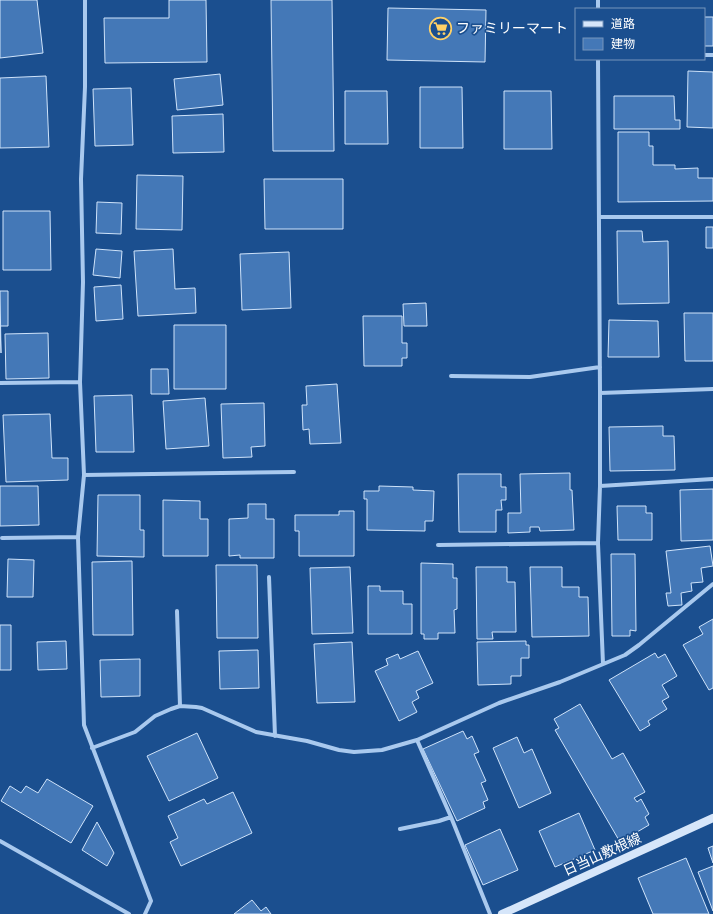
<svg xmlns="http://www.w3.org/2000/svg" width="713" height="914" font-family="Mulish,'Noto Sans JP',sans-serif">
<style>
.building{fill:#4478b7;stroke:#cfe3fa}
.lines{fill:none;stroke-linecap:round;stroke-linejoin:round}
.street{stroke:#a9c9ee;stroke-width:4}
.secondary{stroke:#d6e6fa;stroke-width:8}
.labels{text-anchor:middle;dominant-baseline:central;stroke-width:3.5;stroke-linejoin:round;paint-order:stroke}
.poi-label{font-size:14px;fill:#fff;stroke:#1b4f8f;text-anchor:start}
.street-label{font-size:14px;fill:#fff;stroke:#1b4f8f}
</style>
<rect width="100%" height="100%" fill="#1b4f8f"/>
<path class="building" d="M0,0H37L43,53L0,58Z
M169,0H206L207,62L105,63L104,18H169Z
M271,0H332L334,151H273Z
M388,8L486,10L485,62L387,60Z
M704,17H713V46H704Z
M688,71L713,72V128L687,127Z
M220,74L223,105L177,110L174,79Z
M46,76L49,147L0,148V78Z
M420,87H462L463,148H420Z
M131,88L133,145L95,146L93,89Z
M345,91H387L388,144H345Z
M504,91H551L552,149H504Z
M614,96H674L675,120H680V129H614Z
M223,114L224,152L173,153L172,116Z
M618,132H649V146H653V165H675V169L698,168V178H713V201L618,202Z
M137,175L183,176L182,230L136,229Z
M264,179H343V229H265Z
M97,202L122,203L121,234L96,233Z
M3,211H50L51,270H3Z
M706,227H713V248H706Z
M617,231H642L643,242L668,241L669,303L618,304Z
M96,249L122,251L120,278L93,275Z
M173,249L175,289L195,288L196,313L138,316L134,251Z
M289,252L291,308L242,310L240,254Z
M121,285L123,319L96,321L94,287Z
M0,291H8V326H0L1,353Z
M426,303L427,326H404L403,304Z
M684,313H713V361H685Z
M363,316H402V343H407V358H402V366H364Z
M609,320L658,321L659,357H608Z
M174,325H226V389H174Z
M48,333L49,378L6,379L5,334Z
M151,369H168L169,394H151Z
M337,384L341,443L310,444L309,429L303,430L302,405H307L306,386Z
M132,395L134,452H96L94,396Z
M205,398L209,446L166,449L163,401Z
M264,403L265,446L251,447L252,457L223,458L221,404Z
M50,414L52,458H68V480L6,482L3,415Z
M663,426V436H674L675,470L610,471L609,427Z
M570,473V490H572L574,530L540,531L539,527H530V532L508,533V513H521L520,474Z
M458,474H501V487H506V500H501L502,510H496V532H459Z
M0,486H38L39,525L0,526Z
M379,486L413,487V490L434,491L433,521H425V531L367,530V499H364V491H379Z
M713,489V540L681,541L680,490Z
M98,495H140V530H144V557L97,556Z
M163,500L200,501V519H208V556H163Z
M248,504H266V519H274V558H240V555L229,556V519L248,518Z
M617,506H646V513H652V540H618Z
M339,511H354V556H299V531H295V515H339Z
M710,546L713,566L701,568L703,582L691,583L692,591L681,593L682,605L668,606L666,593H671L666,551Z
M611,554H635L636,631L630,630V636H612Z
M8,559L34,560L33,597H7Z
M132,561L133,635H93L92,562Z
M421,563L453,564V578H457V609L454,610L455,633H438V639H424V634H421Z
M216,565H257L258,638H217Z
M350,567L353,633L312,634L310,568Z
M476,567H507V582H515L516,632H492L493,639H477Z
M530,567H562V587H579V597H588L589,636L532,637Z
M368,586H380V591H403V604H412V634H368Z
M713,619V688L709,690L683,645L703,634L699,627Z
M0,625H11V670H0Z
M66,641L67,669L38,670L37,642Z
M526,641V645H529V658H521V676H511V684L478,685L477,642Z
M352,642L355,702L317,703L314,644Z
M258,650L259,688L220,689L219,651Z
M418,651L433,683L416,691L419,698L412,702L417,712L399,721L375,671L388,665L386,659L398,654L400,659Z
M655,653L658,658L665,654L677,676L662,685L669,697L662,701L667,709L648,721L650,725L640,731L609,680Z
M140,659V696L101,697L100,660Z
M580,704L612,759L623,753L645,792L634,798L637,802L641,799L649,814L645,817L649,825L620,842L555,730L559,728L554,719Z
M463,731L467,739L472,736L479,752L474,754L486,781L481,783L488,800L483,802L485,808L457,821L423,749Z
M197,733L218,778L169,801L147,756Z
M517,737L524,753L532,749L551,793L519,808L493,748Z
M47,779L93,806L71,843L1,801L10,786L21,793L26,786L38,793Z
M233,792L252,833L181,866L170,842L178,838L168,816L204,799L207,804Z
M579,813L595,850L555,867L539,831Z
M97,822L114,853L107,866L82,850Z
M500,829L518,870L483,885L465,845Z
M713,846V863L708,848Z
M686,858L709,914H653L638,878Z
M713,866V911L698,872Z
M252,900L261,911L266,907L271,914H234Z"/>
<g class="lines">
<path class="street" d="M85,0V87L81,179L83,282L80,382L84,475L78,537L84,725L151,901L145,914
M598,9V0
M704,55H713
M598,59L600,393V486L598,543L603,664
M599,217H713
M451,376L530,377L600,367
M0,383L80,382
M600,393L713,389
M84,475L294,472
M600,486L713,479
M2,538L78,537
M438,545L598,543
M269,577L275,736
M177,611L180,706
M417,740L451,817L490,914
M92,748L135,732L155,716L171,709L180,706L196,707L202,708L256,732L307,741L339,750L354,752L382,750L417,740L499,703L560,682L625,655L639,645L713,584
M400,829L439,821L451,817
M0,841L129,914"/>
<path class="secondary" d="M502,914L713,818"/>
</g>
<defs>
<symbol id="supermarket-ring" viewBox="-11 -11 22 22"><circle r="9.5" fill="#1b4f8f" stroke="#ffd166" stroke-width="1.5"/><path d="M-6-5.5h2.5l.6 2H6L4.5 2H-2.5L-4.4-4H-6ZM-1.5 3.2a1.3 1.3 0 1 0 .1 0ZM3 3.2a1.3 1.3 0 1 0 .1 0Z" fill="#ffd166"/></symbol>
</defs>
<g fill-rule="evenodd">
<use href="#supermarket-ring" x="428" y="16" width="25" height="25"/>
</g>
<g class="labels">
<g class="poi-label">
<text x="456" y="28">ファミリーマート</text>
</g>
<g class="street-label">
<text transform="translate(602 854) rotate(-24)">日当山敷根線</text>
</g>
</g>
<rect x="575" y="8" width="130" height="52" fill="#1b4f8f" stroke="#7695bc"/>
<rect x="583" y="21" width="20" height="6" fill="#d6e6fa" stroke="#7695bc"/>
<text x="611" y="28" font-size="12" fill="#ffffff">道路</text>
<rect x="583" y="38" width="20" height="12" fill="#4478b7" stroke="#7695bc"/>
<text x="611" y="48" font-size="12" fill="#ffffff">建物</text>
</svg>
